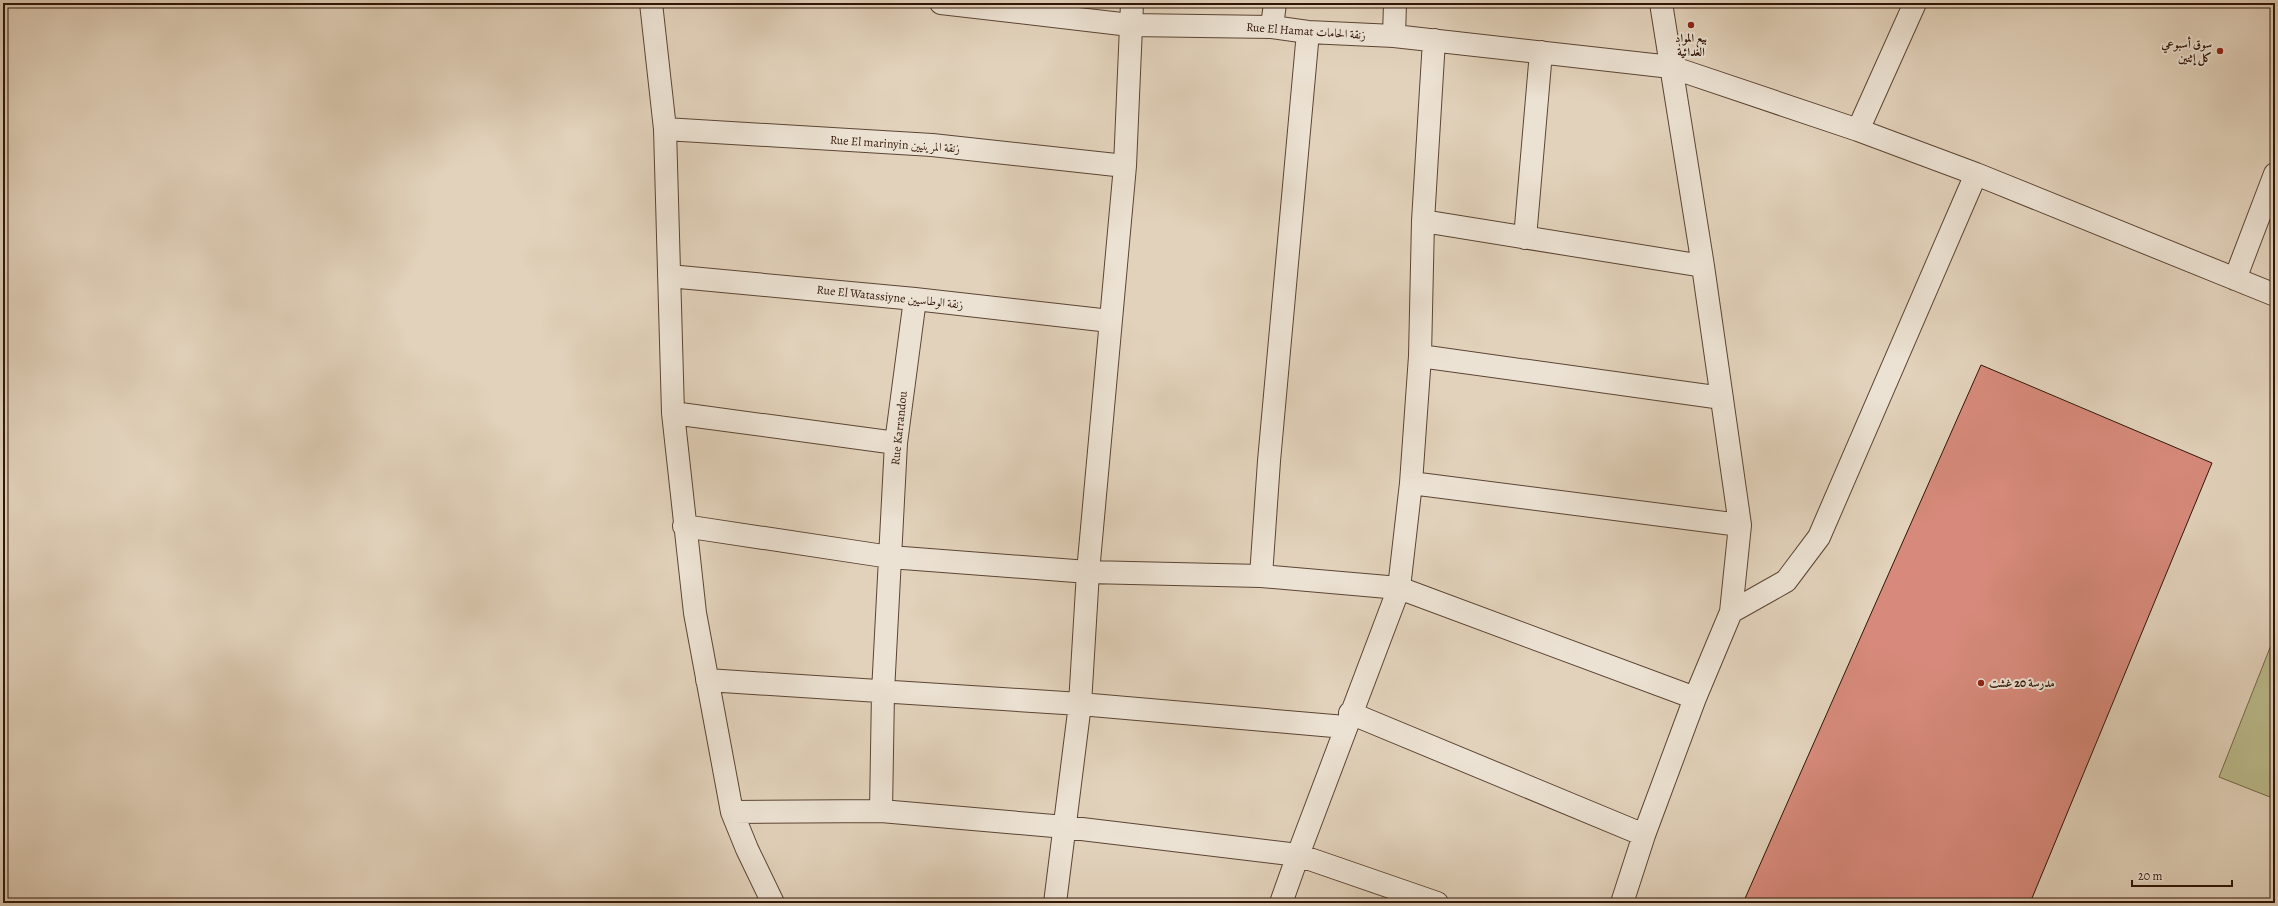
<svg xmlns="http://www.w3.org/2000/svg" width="2278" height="906" font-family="Alegreya,Amiri,serif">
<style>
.green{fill:#baba8b;stroke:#756849}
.building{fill:#d78a7b;stroke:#301507}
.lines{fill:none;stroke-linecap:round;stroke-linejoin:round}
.minor-casing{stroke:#5c4434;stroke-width:24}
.minor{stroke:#ece2d3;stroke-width:22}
.poi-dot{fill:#8f2418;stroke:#ece2d3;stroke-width:1.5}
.labels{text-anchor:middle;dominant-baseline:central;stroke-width:4;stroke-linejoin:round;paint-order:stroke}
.street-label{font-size:12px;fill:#301507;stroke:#ece2d3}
.poi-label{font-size:12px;font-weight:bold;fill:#301507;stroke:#ece2d3}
</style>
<rect width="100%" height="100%" fill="#e2d2bb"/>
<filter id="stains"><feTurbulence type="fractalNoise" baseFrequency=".005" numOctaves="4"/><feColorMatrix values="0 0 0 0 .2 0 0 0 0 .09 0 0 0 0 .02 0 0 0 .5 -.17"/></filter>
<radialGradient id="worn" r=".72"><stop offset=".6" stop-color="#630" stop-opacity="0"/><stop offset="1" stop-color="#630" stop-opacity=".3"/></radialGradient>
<path class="green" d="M2275,635V799L2219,777Z"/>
<path class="building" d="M1981,365L2212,463L2030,903H1743Z"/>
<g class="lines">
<defs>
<path id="minor" d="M651,3L665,129L673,413L695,613L732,812L747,849L773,903
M941,3L1130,25L1272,27L1308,32L1394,36L1671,67L1858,130L1976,174L2275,295
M1272,27L1275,3
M1394,36L1395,3
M665,129L932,145L1125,166
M1858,130L1915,3
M1423,221L1703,266
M1525,238L1541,52
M669,276L915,299L1110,321
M2235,279L2275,174
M1420,356L1722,398
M673,413L896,443
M1411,483L1740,525
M684,526L890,557L1088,572L1261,576L1399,588L1695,698
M1261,576L1269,461L1308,32
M1731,612L1786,581L1819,537L1976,174
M707,680L1080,704L1345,727
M1350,713L1644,835
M881,811L883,692L896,443L915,299
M732,812L881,811L1065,827L1298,855L1399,588L1411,483L1420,356L1423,221L1434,40
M1055,903L1080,704L1088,572L1125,166L1132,3
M1281,903L1298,855L1437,903
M1622,903L1644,835L1695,698L1731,612L1740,525L1703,266L1661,3"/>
</defs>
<use href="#minor" class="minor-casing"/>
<use href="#minor" class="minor"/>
</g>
<g class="poi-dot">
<circle cx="1691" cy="25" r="4"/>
<circle cx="2220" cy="51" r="4"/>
<circle cx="1981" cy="683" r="4"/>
</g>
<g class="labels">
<g class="street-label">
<text transform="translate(1306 31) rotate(4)">Rue El Hamat زنقة الحامات</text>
<text transform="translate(895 144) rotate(4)">Rue El marinyin زنقة المرينيين</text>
<text transform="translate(890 297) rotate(6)">Rue El Watassiyne زنقة الوطاسيين</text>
<text transform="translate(899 428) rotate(-84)">Rue Karrandou</text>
</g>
<g class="poi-label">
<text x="1691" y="38">بيع المواد<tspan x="1691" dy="14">الغدائية</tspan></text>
<text x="2212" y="44" text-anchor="end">سوق أسبوعي<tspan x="2212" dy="14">كل إثنين</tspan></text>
<text x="1989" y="683" text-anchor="start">مدرسة 20 غشت</text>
</g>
</g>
<rect width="2278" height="906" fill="none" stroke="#e2d2bb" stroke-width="16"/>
<rect x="4" y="4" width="2270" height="898" fill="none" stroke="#301507" stroke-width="2"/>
<rect x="8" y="8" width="2262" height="890" fill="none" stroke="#301507"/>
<path d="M2132 880v6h100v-6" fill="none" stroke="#301507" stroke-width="2"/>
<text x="2138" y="880" font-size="12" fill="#301507" stroke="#ece2d3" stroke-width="3" paint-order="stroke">20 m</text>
<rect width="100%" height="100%" filter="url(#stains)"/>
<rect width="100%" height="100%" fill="url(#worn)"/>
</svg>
